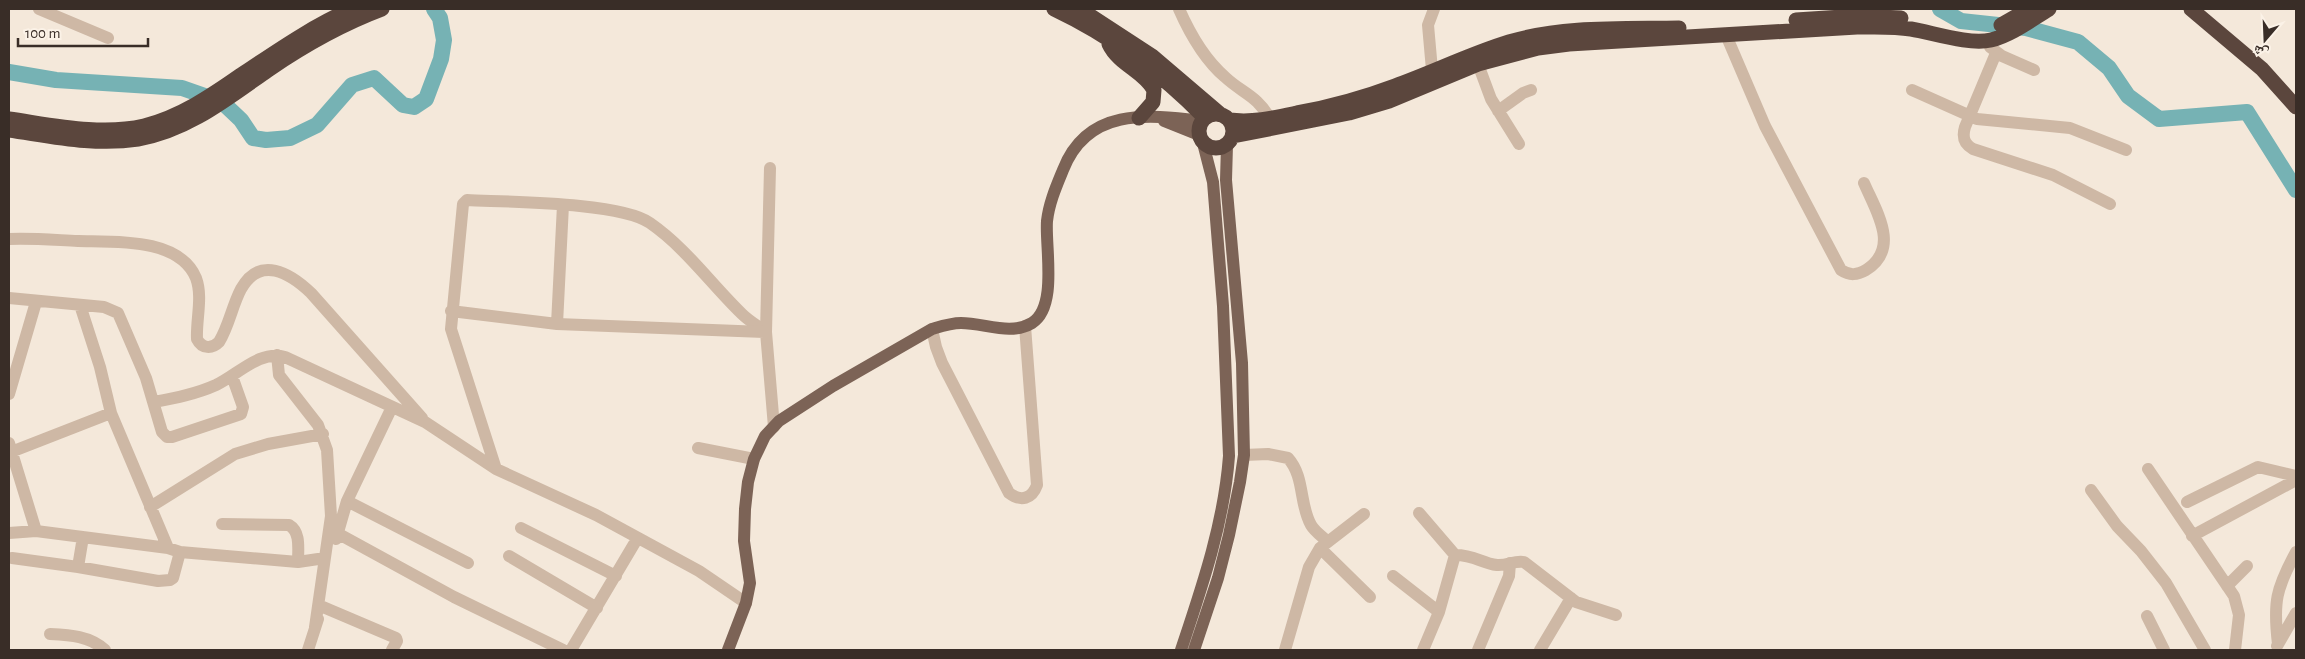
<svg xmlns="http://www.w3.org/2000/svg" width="2305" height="659" font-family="'Alegreya Sans','Noto Naskh Arabic',sans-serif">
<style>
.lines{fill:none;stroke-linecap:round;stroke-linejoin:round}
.river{stroke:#76b2b4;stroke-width:16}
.minor{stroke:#ceb8a5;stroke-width:12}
.major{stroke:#7c6356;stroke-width:12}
.highway{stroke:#5b463d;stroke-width:15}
</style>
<rect width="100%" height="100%" fill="#f4e8da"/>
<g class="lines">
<path class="river" d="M1940,9L1961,21L2026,28L2078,42L2109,68L2128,96L2159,119L2247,112L2296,190
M9,72L56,80L182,88L222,102L241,120L253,138L266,140L290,138L317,125L352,85L374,78L403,105L414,107L426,99L441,59L444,40L440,18L434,9"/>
<path class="minor" d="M39,9L108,38
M1179,9C1190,34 1204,59 1225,77C1242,93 1258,96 1270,119
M1726,35L1765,126L1841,270C1850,276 1857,275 1866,270C1901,248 1876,211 1864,183
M1990,47L2002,56L2034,70
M1996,53L1965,127C1962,137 1964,144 1973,149L2053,175L2110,204
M1478,64L1491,99L1519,144
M1432,70L1428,25L1434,9
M1912,90L1977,119L2070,128L2126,150
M1498,111L1523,93L1531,90
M9,239C32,238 55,240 78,241C113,242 179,237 196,278C203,297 196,319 197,339C202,349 212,349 219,342C229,326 232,306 241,289C260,255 290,273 311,293L422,418
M9,298L104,307L118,313L146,378L162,432L167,437H172L241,414L243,407L232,376
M80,305L100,367L111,413L168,548
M451,311L557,324L766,332L770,168
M557,324L563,205
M932,329L936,347L942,363L1009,493C1021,502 1032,499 1037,485L1025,326
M277,355L279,375L318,425L327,450L331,516L315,627
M9,394L36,302
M154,402C175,398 196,394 216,385C239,374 259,350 285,357L425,422L496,469L596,515L699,571L746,603
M392,407L347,501L468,563
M9,443L36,531
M698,448L754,459
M11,452L111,413
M1244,455L1268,454L1288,458C1305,477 1299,504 1311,525C1315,532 1323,537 1328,542
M496,469L451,329L463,204L467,200C507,202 621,202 650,223C686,248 711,284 742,314C749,321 758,326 766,332L774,427
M2148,469L2234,596L2239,615L2235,650
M2091,490L2117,526L2141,551L2166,583L2205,650
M2187,502L2258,467L2296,476
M150,507L235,454L268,444L323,434
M1419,513L1455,555L1439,612
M222,524L289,525C301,532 298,549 298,562
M521,528L616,576
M9,533L36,531L168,548L180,552L298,562L325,558
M337,533L454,597L563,650
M2192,536L2296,480
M336,539L347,501
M1320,548L1370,597
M1455,555C1475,555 1481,563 1497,565C1507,566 1515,560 1524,562L1576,602L1616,615
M509,556L597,608
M12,558L78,567L158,581L170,580L173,578L180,552
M78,567L83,537
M1393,576L1439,612L1423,650
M2227,586L2247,566
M323,607L396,638L397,641L392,650
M2147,616L2164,650
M50,634C70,635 90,636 105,650
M2278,644C2273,602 2276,589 2296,552
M2277,646L2296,613
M308,650L318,619
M571,650L637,539
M1285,650L1309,567L1320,548L1364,514
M1478,650L1509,576L1510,563
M1540,650L1571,598"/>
<path class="major" d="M1164,121L1199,135
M728,650L746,603L750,583L744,541L745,509L748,482L754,459L765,436L779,421L833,386L932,329C942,326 951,323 961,323C985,323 1010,336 1032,323C1058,307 1045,247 1047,221C1049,203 1056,187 1063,170C1087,108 1146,114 1202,121
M1181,650C1202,587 1224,523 1229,456L1223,306L1213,182L1203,143
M1194,650L1218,578L1229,535L1240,482L1244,455L1242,363L1226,180L1227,145"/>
<path class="highway" d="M1054,9C1111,36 1161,73 1205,118
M1080,9L1152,56L1220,114
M2191,9L2262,69L2296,107
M1796,20L1858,16L1901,18
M2001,25L2029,9
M1109,44C1119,65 1144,71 1154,90L1153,102L1139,118
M1199 131a17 17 0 1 1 34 0a17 17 0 1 1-34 0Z
M9,119C52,125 101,136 144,126C180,117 211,96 241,75C277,51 313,26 352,9
M1229,120C1253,123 1274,118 1297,113C1330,107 1363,98 1395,86C1434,72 1470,54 1509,42C1562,26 1623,29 1679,28
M9,130C51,136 95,146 138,139C187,131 228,98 268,70C303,46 342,24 382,9
M1233,136L1349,113L1389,101L1478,64L1538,48L1569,44L1857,27C1875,27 1893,26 1911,29C1934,33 1969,45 1991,40C2011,35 2031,20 2049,9"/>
</g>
<rect width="2305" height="659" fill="none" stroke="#392d27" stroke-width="20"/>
<g transform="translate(2265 40) rotate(199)" stroke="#fbf2e7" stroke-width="4" paint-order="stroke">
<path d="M0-4L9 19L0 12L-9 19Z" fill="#392d27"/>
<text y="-8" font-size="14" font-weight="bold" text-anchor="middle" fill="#392d27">ش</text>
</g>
<path d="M18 38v8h130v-8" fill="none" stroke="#392d27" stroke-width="2.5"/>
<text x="25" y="38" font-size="15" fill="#392d27" stroke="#fbf2e7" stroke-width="4" paint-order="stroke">100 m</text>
</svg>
